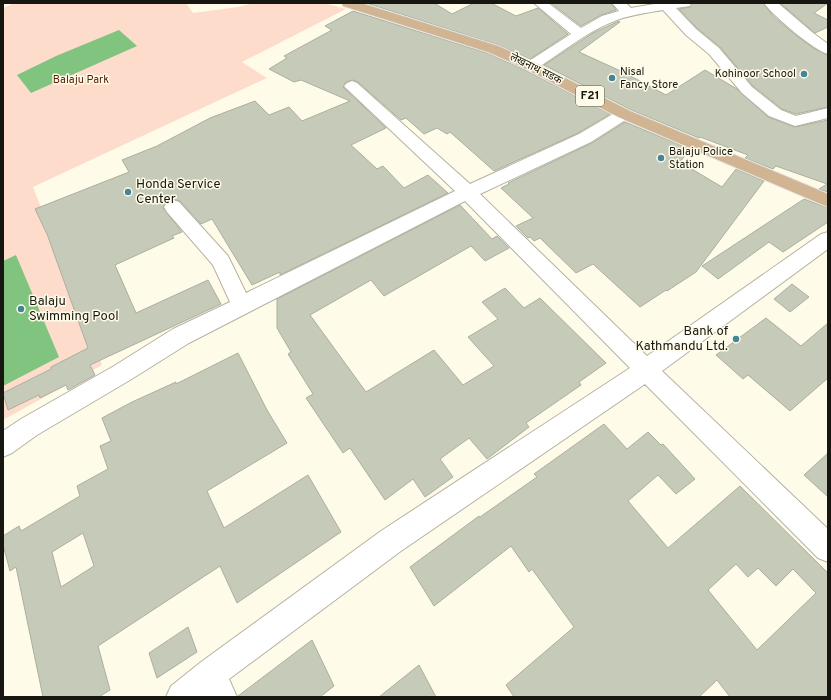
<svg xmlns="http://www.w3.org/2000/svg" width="831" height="700" font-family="Overpass,'Noto Sans Devanagari',sans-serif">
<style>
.green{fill:#fedccc}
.water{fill:#80c47f}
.building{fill:#c5cab9;stroke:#abaf9f;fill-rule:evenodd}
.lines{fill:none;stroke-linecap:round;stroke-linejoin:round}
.minor-casing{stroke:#b6b2a2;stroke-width:2}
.major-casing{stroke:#e3e3e2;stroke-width:2}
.minor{fill:#fff;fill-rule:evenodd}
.major{fill:#d1b592;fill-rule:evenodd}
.poi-dot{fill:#448697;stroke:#fffbe9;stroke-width:1.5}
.labels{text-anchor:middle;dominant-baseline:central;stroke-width:3;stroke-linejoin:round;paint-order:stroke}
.far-street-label{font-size:11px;fill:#171610;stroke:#fffbe9}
.far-poi-label{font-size:11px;fill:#171610;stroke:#fffbe9;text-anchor:start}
.far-park-label{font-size:11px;fill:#572201;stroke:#fffbe9}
.shield{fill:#fffbe9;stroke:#5d5b51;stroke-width:1}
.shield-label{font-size:12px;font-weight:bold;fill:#171610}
.poi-label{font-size:13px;fill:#171610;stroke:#fffbe9;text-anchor:start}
</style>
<rect width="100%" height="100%" fill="#fffbe9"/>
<path class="green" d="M15,3H186L193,13L238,7L253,3H324L346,9L242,62L267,78L33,187L102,365L3,420V8Z"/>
<path class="water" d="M119,30L137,46L31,93L17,75L56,56Z
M16,255L59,357L3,386V261Z"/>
<path class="building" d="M366,3H434L452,14L474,3H491L516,16L538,8L568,34L530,59L498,45Z
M551,3H611L616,10L601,15L581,26Z
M692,3H763L774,17L793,33L813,48L828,55V107L796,114L782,109L753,86L720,47L697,28L679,9L690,7Z
M780,3H828L814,13L828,20V27L815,33Z
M353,11L487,53L525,70L610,114L578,133L494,171L450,132L447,134L437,128L424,134L406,118L401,120L358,82L353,80L346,82L343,87L386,128L351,145L377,169L383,166L404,188L428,175L448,193L280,275V272L252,285L212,219L201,224L180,201L173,199L167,201L163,208L182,232L172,236L174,238L115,265L136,313L208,280L221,304L90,365L95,375L68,390L66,385L40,398L39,395L8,410L3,393L51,369V367L88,348L47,234L35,209L129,172L122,160L157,146L210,118L255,101L269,115L289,107L302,121L350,101L301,80L294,82L269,69L287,58L284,56L332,30L325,26Z
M619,21L620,22L579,52L625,73L666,95L705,70L737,89L768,117L795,127L828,120V192L819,189L827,184L776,166L773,169L745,158L748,155L700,137L699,138L631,110L544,65L593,33Z
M625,122L690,149L680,162L722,187L736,169L764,181L696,272L667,291L666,290L640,307L593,264L576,273L540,238L534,241L530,237L528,238L516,226L533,218L501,188L509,184L508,183L592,143Z
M804,199L828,208V222L783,252L769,242L718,279L702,266Z
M460,205L492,239L497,236L509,248L485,261L471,246L384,296L371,280L310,315L366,392L434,350L463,385L494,366L468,337L498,319L482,302L505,288L524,308L540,298L606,363L579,382L581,385L526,423L529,427L487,459L469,438L440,459L453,477L425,497L413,479L385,500L350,448L343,453L306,398L313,394L288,354L291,352L277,328V299Z
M792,284L809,297L790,312L774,299Z
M766,318L801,346L828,323V378L790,411L748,375L743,379L716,355Z
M238,353L267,410L287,443L207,491L224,528L308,475L341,532L237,603L220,566L98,646L110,690L99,697H43L16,567L10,571L3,545V536L19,526L21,531L80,496L77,486L108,469L100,446L111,441L102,418L132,402L176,382V384ZM83,533L94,566L61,587L52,552Z
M604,424L627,449L648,432L661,445L663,444L695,479L676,494L658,475L628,501L668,548L740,486L828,573V697H730L717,680L699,697H514L506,685L574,627L532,569L529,572L511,546L434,606L410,567L479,516L480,517L537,477L534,474ZM736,564L748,577L758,568L776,586L793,569L816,593L757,650L708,590Z
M828,453V497L804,475Z
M188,627L197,652L157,678L149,653Z
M312,640L334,686L320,697H238V696Z
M419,665L436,697H379Z"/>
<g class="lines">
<defs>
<path id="minor" d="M534,3H548L581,28L602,16L619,11L612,3H626L631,8L660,3H691L690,6L676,8L696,29L719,48L752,87L781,110L796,116L828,108V118L795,126L769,116L742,93L709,54L686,35L663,10C646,13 628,15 612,22C585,33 561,53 536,69L531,70L526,69L524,66L526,63L571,34Z
M764,3H778L813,33L828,44V54C815,51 772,15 764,3Z
M352,81L357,83L470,184L579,134L618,111L624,109L630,111L632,114L630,117L591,142L480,194L647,356L821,234L828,232V249L662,371L828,529V562L818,558L645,384L401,551L229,679L237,697H166L171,686L201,662L381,531L630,368L465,201L189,343L130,380L37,435L12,453L3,457V431L21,419L114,366L173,329L230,302L213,265L167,212L164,207L167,202L173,200L179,202L228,256L246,293L455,191L347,89L344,86L347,83Z"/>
<path id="major" d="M342,3H361L498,46L536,63L630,111L828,194V207L618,117L526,69L488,52L343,6Z"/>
</defs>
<use href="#minor" class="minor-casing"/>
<use href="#major" class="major-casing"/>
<use href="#minor" class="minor"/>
<use href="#major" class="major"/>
</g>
<g class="poi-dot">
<circle cx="804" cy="74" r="4"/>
<circle cx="612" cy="78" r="4"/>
<circle cx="661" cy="158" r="4"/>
<circle cx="128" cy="192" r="4"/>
<circle cx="21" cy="309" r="4"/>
<circle cx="736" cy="339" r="4"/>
</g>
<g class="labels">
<g class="far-street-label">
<text transform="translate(536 69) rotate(26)">लेखनाथ सडक</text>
</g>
<g class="far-poi-label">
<text x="620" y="72">Nisal<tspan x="620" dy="13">Fancy Store</tspan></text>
<text x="796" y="74" text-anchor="end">Kohinoor School</text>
<text x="669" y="152">Balaju Police<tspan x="669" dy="13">Station</tspan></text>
</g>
<g class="far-park-label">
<text x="81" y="80">Balaju Park</text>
</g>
<rect class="shield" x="576" y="86" width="28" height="20" rx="3"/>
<g class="shield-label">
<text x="590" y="96">F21</text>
</g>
<g class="poi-label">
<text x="136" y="185">Honda Service<tspan x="136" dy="15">Center</tspan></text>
<text x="29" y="302">Balaju<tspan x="29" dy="15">Swimming Pool</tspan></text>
<text x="728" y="332" text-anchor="end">Bank of<tspan x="728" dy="15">Kathmandu Ltd.</tspan></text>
</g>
</g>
<rect width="831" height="700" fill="none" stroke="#171610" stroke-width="8"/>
</svg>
